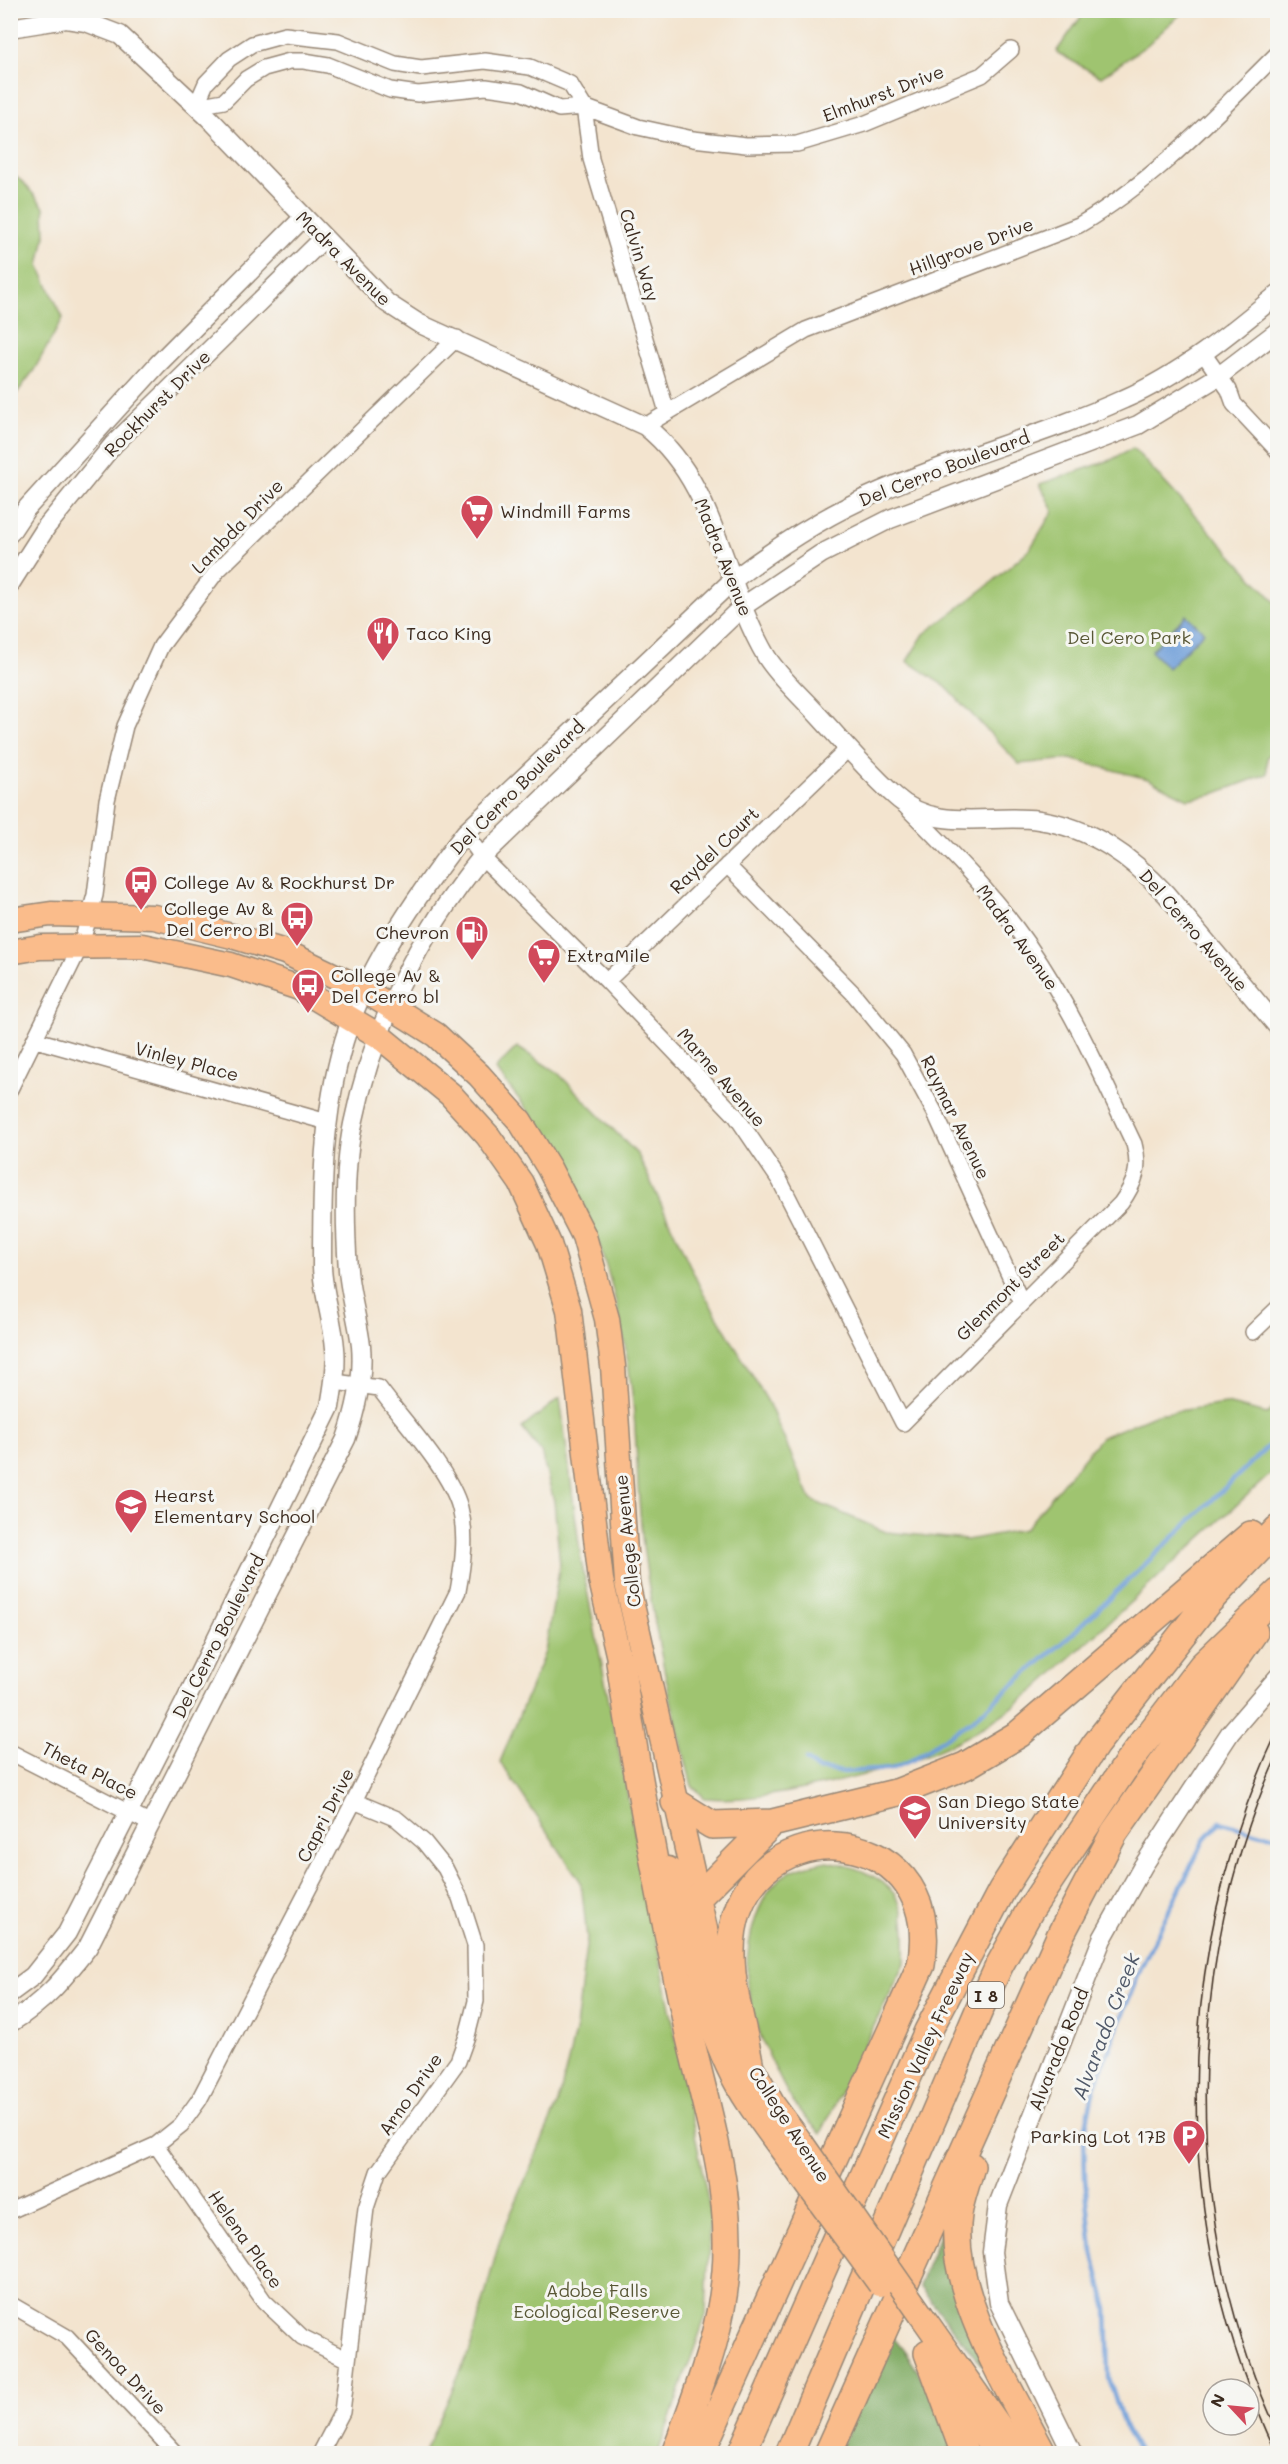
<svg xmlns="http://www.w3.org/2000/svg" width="1288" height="2464" font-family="Mali,sans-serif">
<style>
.green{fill:#9fc46f;stroke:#6d7746;stroke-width:1.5}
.forest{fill:#7faa62;stroke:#5d6a40;stroke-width:1.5}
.water{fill:#6f9fd9;stroke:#55647c;stroke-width:1.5}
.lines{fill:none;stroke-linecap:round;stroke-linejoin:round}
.stream{stroke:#6f9fd9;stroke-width:4.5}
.minor-casing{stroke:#978776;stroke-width:18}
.tertiary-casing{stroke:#978776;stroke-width:21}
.primary-casing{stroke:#978776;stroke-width:27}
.motorway-casing{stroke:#978776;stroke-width:30}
.minor{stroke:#fff;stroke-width:15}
.tertiary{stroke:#fff;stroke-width:18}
.primary{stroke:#fabc8b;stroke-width:24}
.motorway{stroke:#fabc8b;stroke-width:27}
.tram{stroke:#3b2a1e;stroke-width:1.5}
.primary-bridge-casing{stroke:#978776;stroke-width:27;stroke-linecap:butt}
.primary-bridge{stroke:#fabc8b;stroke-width:24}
.labels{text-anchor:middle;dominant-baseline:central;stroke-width:6;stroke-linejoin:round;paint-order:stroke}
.shield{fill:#f6f6f2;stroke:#73675e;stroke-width:1.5}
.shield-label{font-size:16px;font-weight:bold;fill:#3b2a1e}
.street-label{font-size:18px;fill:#3b2a1e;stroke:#f6f6f2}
.poi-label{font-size:18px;fill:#3b2a1e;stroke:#f6f6f2;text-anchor:start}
.park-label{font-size:18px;fill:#595836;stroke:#f6f6f2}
.water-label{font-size:20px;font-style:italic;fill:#505969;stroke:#f6f6f2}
</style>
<rect width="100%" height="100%" fill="#f6f6f2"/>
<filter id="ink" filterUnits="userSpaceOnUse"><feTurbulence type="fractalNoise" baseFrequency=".0167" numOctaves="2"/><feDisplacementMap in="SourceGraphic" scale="12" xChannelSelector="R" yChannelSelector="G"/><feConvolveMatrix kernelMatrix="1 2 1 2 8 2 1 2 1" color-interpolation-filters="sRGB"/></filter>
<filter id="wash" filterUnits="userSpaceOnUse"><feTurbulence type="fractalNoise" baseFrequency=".008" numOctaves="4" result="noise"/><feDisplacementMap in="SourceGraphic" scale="24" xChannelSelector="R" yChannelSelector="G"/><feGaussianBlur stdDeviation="1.35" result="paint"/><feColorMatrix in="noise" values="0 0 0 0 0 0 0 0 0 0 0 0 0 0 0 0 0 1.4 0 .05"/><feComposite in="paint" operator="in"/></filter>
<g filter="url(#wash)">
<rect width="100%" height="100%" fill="#f3e4cf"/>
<path class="green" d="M1086,10H1184V11L1147,45L1101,77L1056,52Z
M11,173L24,183L44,207L45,236L39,266L63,318L34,370L11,401Z
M1133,448L1277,604V745L1267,758V774L1211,795L1188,799L1148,779L1070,759L1019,764L946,687L907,661L924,634L990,584L1030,549L1053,511L1040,484L1111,460Z
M517,1047L558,1073L638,1155L701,1289L768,1402L811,1500L886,1532L967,1540L1025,1529L1101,1437L1157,1414L1226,1404L1267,1414L1277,1403V1468L1036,1689C967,1747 905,1767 818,1786C779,1794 744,1801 705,1798L692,1786C673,1711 655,1637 645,1560C637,1508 638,1455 633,1402C623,1306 597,1211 542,1130C528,1109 511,1089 495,1069Z
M560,1398L581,1560L710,2210L706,2315L658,2453L424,2454L470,2350L500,2239L558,2103L576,2028L587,1938L581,1882L500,1762L545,1652L560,1564L554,1501L541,1452L522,1428Z
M828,1861C853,1866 887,1876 899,1902C907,1919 905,1945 905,1963L821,2133C792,2107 786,2091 770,2058C749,2013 739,1969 755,1920C760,1905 770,1884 785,1875C798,1866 813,1864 828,1861Z"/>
<path class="forest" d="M945,2221L983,2366L919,2286Z
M892,2336C923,2372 939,2408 954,2453L837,2454Z"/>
<path class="water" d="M1186,615L1204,632L1168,668L1151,651Z"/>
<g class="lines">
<path class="stream" d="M806,1760L817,1769L844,1772L891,1769L912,1760L971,1721L1069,1637L1278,1437
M1140,2454L1125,2429L1109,2378L1107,2309L1092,2251L1085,2179L1084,2136L1094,2088L1141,1967L1204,1840L1220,1822L1261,1834L1278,1836"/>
</g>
</g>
<g filter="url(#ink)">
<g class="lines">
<defs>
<path id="minor" d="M196,106L224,101L246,79L264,68L290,61H304L328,65L390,90L418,94L486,87L521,92L559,109L584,107L638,127L693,139L746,145L797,144L864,124L982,75L1011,50
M196,106L206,83L229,59L252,44L285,35L338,41L395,64L421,68L485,61L530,67L570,84L584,107L591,159L667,412
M1203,353L1229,390L1234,404L1278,451
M645,426L806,330L1079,225C1156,180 1215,115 1278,53
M465,833L482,857L607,981L736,1116L780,1181L903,1423L1121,1203C1135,1183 1141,1168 1134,1144C1102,1077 1072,1008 1029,946C994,895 951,852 907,808
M727,865L853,993L903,1054L935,1113L1021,1301
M607,981L849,748
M36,1040L327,1122
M10,1089L81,945L95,895L107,800L125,726L161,646L217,571L457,338
M1253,1332L1278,1308
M10,1752L151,1824
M156,2145L264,2301L302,2337L348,2360
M10,2211L156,2145L181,2125L199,2100L354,1801L458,1591C463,1564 467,1535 460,1508C450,1470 402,1420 379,1388L335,1382
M10,2304L67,2337L176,2454
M320,2454L342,2412L366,2208L378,2172L458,2061L467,2036L476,2001L475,1945L460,1898L445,1868L424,1842L397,1819L354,1801"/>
<path id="tertiary" d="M10,28L66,19L86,22L120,35L209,118L387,303L418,323L645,426C718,484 721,579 766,656C779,677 800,695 817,714C842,741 867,771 895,796C936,834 991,813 1039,820C1092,828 1130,856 1166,894L1278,1027
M10,533L26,509L158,364L303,218
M10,584L47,526L113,445L324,238
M10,1993L33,1976L67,1933L184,1704L330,1407C333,1388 337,1368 335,1348C333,1321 323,1294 322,1267C322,1191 322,1115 344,1041C365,970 420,891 465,833L733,580C779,545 827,514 881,491C960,456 1045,435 1124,399C1180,375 1231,333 1278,294
M10,2023C46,2001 63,1979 88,1947L346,1439C356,1410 364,1378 361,1346C358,1320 350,1295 348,1270C345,1226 344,1167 353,1124C373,1026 419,934 482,857L742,607L821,554L890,519L1138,425L1219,376L1278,331
M1073,2454L999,2303L992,2252L998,2205L1102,1939L1143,1866L1230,1733L1278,1677"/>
<path id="primary" d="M10,920L51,914L154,917L232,936L285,952L364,990L436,1035L479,1075L520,1121L549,1168L584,1236L607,1319L613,1366L627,1583L717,1982L749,2062L773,2105L802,2144
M10,952L40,947L142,946L231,965L299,988L379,1036L450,1094L488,1136L521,1183L549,1244L569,1310L601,1580L624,1680
M668,1869C684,1936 699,2003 728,2066C744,2101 769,2131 791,2162
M922,2316L1019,2454
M941,2373L997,2454"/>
<path id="motorway" d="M620,1662C638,1785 662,1907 688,2029C704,2101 728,2172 727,2247C727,2320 700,2386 675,2454
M675,1802L712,1825L772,1823L899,1792L965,1766L1019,1734L1251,1535
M684,1937L690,1913L698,1897L772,1823
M971,2166C967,2182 960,2199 958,2215C947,2290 1009,2388 1043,2454
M928,2353L965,2454
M700,2454L921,1965C949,1814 729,1802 731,1955C731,1990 743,2027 749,2062
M741,2454L928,2031L1002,1890L1095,1745L1207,1603L1278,1529
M789,2454L983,2001L999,1966L1030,1910L1127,1764L1202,1666L1278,1593
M828,2454L1062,1932L1114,1833L1254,1632
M1013,2454L1014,2446"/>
</defs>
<use href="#minor" class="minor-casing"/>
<use href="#tertiary" class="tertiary-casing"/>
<use href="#primary" class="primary-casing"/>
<use href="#motorway" class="motorway-casing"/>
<use href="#minor" class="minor"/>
<use href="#tertiary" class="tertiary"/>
<use href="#primary" class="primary"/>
<use href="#motorway" class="motorway"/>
<path class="tram" d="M1278,1754C1182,1960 1180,2226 1278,2432
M1277,2454C1168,2226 1170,1958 1278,1730"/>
<defs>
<path id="primary-bridge" d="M802,2144L922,2316
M791,2162L880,2284"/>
</defs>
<use href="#primary-bridge" class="primary-bridge-casing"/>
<use href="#primary-bridge" class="primary-bridge"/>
</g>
</g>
<defs>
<symbol id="supermarket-pin" viewBox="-11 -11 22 30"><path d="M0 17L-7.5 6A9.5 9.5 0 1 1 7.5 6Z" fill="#d1495b" stroke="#f6f6f2"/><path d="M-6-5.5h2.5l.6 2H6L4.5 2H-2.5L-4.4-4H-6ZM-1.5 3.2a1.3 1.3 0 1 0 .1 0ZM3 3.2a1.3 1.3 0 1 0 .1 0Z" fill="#fff"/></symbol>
<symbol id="restaurant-pin" viewBox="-11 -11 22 30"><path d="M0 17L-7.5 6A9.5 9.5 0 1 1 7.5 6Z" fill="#d1495b" stroke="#f6f6f2"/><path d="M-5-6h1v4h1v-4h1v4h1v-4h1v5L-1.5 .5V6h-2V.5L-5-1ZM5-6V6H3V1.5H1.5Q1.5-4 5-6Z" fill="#fff"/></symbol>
<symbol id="bus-pin" viewBox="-11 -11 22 30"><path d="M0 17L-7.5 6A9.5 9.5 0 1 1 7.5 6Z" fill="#d1495b" stroke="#f6f6f2"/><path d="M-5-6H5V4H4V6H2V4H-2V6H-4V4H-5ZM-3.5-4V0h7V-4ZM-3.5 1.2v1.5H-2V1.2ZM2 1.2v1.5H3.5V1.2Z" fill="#fff"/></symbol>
<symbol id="fuel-pin" viewBox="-11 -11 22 30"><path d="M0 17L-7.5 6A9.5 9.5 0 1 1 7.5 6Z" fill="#d1495b" stroke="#f6f6f2"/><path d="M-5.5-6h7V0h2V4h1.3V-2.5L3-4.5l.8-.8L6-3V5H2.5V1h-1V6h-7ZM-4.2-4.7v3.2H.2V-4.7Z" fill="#fff"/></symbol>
<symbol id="school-pin" viewBox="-11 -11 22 30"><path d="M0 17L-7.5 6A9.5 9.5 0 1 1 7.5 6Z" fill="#d1495b" stroke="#f6f6f2"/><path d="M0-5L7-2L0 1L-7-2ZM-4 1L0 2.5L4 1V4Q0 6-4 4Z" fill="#fff"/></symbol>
<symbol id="university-pin" viewBox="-11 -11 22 30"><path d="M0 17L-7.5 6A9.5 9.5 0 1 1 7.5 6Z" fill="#d1495b" stroke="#f6f6f2"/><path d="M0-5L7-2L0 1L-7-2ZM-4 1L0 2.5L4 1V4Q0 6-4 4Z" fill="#fff"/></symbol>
<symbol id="parking-pin" viewBox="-11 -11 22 30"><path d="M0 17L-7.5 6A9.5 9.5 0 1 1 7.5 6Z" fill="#d1495b" stroke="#f6f6f2"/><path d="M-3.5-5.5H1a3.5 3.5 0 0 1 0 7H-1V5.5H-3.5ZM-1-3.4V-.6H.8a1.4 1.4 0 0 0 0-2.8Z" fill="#fff"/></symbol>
</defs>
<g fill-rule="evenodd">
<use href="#supermarket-pin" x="458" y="492" width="38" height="52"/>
<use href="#restaurant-pin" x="364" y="614" width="38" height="52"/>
<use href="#bus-pin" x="122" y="863" width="38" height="52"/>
<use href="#bus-pin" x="278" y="899" width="38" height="52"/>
<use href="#fuel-pin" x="453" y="913" width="38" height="52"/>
<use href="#supermarket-pin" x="525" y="936" width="38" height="52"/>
<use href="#bus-pin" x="289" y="966" width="38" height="52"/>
<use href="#school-pin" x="112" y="1486" width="38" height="52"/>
<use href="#university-pin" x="896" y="1792" width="38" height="52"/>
<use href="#parking-pin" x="1170" y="2117" width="38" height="52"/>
</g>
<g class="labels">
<rect class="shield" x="968" y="1982" width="36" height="26" rx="4.5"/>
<g class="shield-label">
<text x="986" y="1995">I 8</text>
</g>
<g class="street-label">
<text transform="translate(883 93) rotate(-21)">Elmhurst Drive</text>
<text transform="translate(971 246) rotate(-21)">Hillgrove Drive</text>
<text transform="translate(640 255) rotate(73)">Calvin Way</text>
<text transform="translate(344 258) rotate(45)">Madra Avenue</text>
<text transform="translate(157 403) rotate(-45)">Rockhurst Drive</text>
<text transform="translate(944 468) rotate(-21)">Del Cerro Boulevard</text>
<text transform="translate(237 526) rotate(-46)">Lambda Drive</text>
<text transform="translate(724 557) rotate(68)">Madra Avenue</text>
<text transform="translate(517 787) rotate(-45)">Del Cerro Boulevard</text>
<text transform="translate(714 850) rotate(-44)">Raydel Court</text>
<text transform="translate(1194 930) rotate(49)">Del Cerro Avenue</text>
<text transform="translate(1018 937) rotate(54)">Madra Avenue</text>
<text transform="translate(187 1061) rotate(15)">Vinley Place</text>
<text transform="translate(722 1077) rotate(49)">Marne Avenue</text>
<text transform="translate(956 1117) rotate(64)">Raymar Avenue</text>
<text transform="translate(1010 1286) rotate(-45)">Glenmont Street</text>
<text transform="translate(627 1541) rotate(-96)">College Avenue</text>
<text transform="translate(218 1636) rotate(-63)">Del Cerro Boulevard</text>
<text transform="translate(90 1770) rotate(27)">Theta Place</text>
<text transform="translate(325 1815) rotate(-63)">Capri Drive</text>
<text transform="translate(925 2045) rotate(-65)">Mission Valley Freeway</text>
<text transform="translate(1058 2049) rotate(-68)">Alvarado Road</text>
<text transform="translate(410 2094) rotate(-55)">Arno Drive</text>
<text transform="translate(790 2124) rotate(57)">College Avenue</text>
<text transform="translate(246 2239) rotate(55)">Helena Place</text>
<text transform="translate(126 2371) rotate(47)">Genoa Drive</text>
</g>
<g class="poi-label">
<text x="500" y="511">Windmill Farms</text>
<text x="406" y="633">Taco King</text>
<text x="164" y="882">College Av &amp; Rockhurst Dr</text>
<text x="274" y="908" text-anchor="end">College Av &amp;<tspan x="274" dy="21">Del Cerro Bl</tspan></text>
<text x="449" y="932" text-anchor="end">Chevron</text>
<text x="567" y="955">ExtraMile</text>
<text x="331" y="975">College Av &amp;<tspan x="331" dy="21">Del Cerro bl</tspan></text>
<text x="154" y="1495">Hearst<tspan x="154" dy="21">Elementary School</tspan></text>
<text x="938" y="1801">San Diego State<tspan x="938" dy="21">University</tspan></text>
<text x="1166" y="2136" text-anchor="end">Parking Lot 17B</text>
</g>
<g class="park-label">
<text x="1129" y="637">Del Cero Park</text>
<text x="597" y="2290">Adobe Falls<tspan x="597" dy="21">Ecological Reserve</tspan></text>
</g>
<g class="water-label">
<text transform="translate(1105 2026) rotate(-69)">Alvarado Creek</text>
</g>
</g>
<rect width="1288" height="2464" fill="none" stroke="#f6f6f2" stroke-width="36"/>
<g transform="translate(1231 2407) rotate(296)"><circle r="28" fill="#f6f6f2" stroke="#aba49d" stroke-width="1.5"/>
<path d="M0-4.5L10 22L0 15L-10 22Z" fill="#d1495b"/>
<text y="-9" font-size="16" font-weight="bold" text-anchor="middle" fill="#3b2a1e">N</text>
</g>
</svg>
